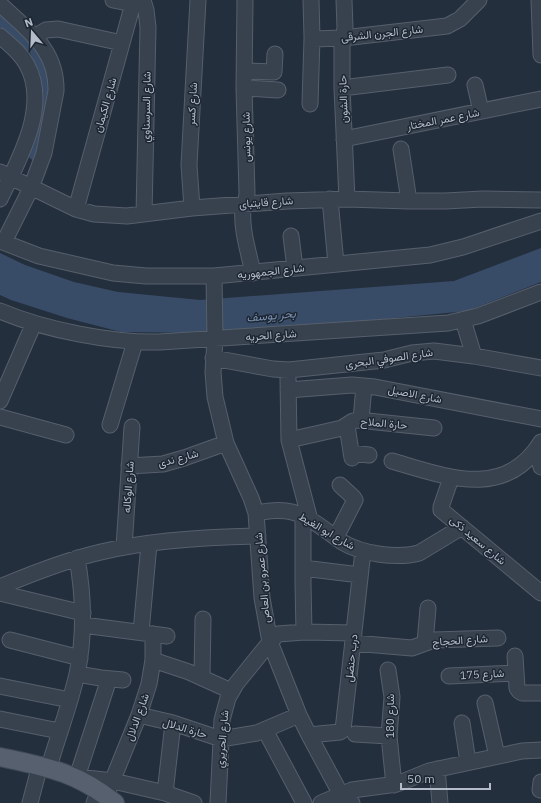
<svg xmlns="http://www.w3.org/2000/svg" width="541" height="803" font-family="'IBM Plex Sans',Vazirmatn,sans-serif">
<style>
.water{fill:#394c67}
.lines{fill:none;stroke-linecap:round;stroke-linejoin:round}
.canal{stroke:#394c67;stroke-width:12}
.minor-casing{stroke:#565f6c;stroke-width:17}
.major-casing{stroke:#414a57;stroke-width:20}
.minor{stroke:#38414e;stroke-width:15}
.major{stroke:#56606e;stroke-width:18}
.labels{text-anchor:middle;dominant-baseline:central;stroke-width:3;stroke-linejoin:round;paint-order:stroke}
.street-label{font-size:11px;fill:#b4bcc9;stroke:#1d2633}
.water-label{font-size:12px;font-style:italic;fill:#7c92b1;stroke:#1d2633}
</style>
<rect width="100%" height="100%" fill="#242f3e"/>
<path class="water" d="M541,248V282L467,311L312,326L200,333L121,332L67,318L11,300L0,295V253L25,265L74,282L118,292L200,300L454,281Z"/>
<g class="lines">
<path class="canal" d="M0,19L35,49L46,75L45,111L34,154"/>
<defs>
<path id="minor" d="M113,0L133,4
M143,0L146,10L148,27L144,214
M245,0L244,88L247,193C247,199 244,203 243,209C241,230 249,253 253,273
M311,0L312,37L313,39L343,38L447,26L460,19L479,0
M344,0L345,28L342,44V88L347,199
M539,0L541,55
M0,4C28,31 57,49 56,91L44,153L31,188L4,242
M0,36C10,45 21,53 27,65C50,107 18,161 0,199
M34,37L46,30L58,29L122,43
M245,71L274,72L275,54
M475,85L481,111
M244,88L278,90
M342,88L448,75
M310,104L312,38
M344,139L541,99
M401,149L409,201
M0,172L76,209L94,214L127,216L192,208L287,201L347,199L409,201H445L483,199L541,200
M330,199L336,264
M192,208L189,165L198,0
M76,209L134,0
M291,236L295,268
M0,241L39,256L113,273L146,276H214L430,255L463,247L541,221
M214,276L215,339L213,372L215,397L226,443L251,498L256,513L262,598L270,642L299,715L309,735L338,789L341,794L352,803
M0,311C45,330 112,343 160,342L448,323L478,316L541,292
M463,320L474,356
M213,358L273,369L289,370L384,360L412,353L434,351L474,356L541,368
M288,379L289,440L310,520
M288,390L352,385L375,387L541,419
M0,401L34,323
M0,417L66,435
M361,420L364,386
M110,425L135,342
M347,426L352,458
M289,440L342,428L353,421L358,420L434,428
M537,448L541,467
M351,453L369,455
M392,461C444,476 505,501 541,442
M129,466L163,464L184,458L226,443
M451,478L441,507V510L541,593
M256,513C268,511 280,509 292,512C311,517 326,531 342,542C362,554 397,559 419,553L462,527
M303,516V583L304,632
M336,537L355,500L353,497L340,485
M124,547L132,427
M303,568L360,575
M0,587C33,573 66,560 101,552C150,540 207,537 258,536
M0,593L83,613
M83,625L167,636
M141,632L149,544
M10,640L80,658
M353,643L412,648L434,640L498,638
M425,643L428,608
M515,656L517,688L519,691L522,693H541
M153,660L189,672L231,691
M388,670L392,697L389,736L394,785
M77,674L101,678L123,680
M449,676L516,673
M202,677L203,619
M109,679L77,777L113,781L165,793L194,803
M0,686L70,700
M485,703L497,756
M139,715L173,723L221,739L257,733L299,715
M0,719L59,731
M462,723L468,762
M265,730L304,803
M355,734L389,736
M309,735L340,732L343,730L363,551
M49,767C58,736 70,705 77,674C85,635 84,597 77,558
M437,769L440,803
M109,789L139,715L149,684L153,660V634
M540,790L541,782
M165,793L173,723
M30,803L40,765
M94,803L99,791
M218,803L222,720L228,698L236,684L270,642L278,634L304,632L354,633
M321,803L352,790L397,784L429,771L522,751L541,750"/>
<path id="major" d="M0,757C47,767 77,772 115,803"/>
</defs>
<use href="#minor" class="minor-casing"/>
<use href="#major" class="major-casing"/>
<use href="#minor" class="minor"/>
<use href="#major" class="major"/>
</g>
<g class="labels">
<g class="street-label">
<text transform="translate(382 33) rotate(-6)">شارع الجرن الشرقى</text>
<text transform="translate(343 99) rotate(-92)">حارة الشون</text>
<text transform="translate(192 104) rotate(-87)">شارع كسر</text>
<text transform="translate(105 105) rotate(-74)">شارع الكيمان</text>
<text transform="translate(146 107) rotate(-89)">شارع السرسناوي</text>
<text transform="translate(443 119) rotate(-11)">شارع عمر المختار</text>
<text transform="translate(246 137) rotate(-91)">شارع يونس</text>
<text transform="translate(266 202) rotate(-4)">شارع قايتباى</text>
<text transform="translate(271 271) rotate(-6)">شارع الجمهوريه</text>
<text transform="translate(271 335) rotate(-4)">شارع الحريه</text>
<text transform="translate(389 358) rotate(-8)">شارع الصوفي البحرى</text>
<text transform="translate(415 394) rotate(11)">شارع الاصيل</text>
<text transform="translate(384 423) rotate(5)">حارة الملاح</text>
<text transform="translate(178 458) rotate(-15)">شارع ندى</text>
<text transform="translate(128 487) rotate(-86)">شارع الوكاله</text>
<text transform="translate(327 531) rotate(30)">شارع ابو الغيط</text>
<text transform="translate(478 540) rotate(40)">شارع سعيد ذكى</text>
<text transform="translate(262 578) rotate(-95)">شارع عمرو بن العاص</text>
<text transform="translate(460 640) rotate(-4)">شارع الحجاج</text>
<text transform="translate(351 658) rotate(-84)">درب حنضل</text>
<text transform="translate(482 674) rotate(-3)">شارع 175</text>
<text transform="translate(390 716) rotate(-90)">شارع 180</text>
<text transform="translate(137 717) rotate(-70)">شارع الدلال</text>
<text transform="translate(185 728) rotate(17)">حارة الدلال</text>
<text transform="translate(222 739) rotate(-85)">شارع الحريري</text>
</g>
<g class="water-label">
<text transform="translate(271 315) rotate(-5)">بحر يوسف</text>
</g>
</g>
<g transform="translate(32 32) rotate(341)" stroke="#1d2633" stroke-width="3" paint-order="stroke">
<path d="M0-3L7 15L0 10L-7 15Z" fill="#b4bcc9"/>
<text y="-6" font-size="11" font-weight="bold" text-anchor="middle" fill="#b4bcc9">N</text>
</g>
<path d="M401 783v6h89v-6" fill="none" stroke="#b4bcc9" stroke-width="2"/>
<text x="407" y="783" font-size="12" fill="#b4bcc9" stroke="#1d2633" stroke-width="3" paint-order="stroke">50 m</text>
</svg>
